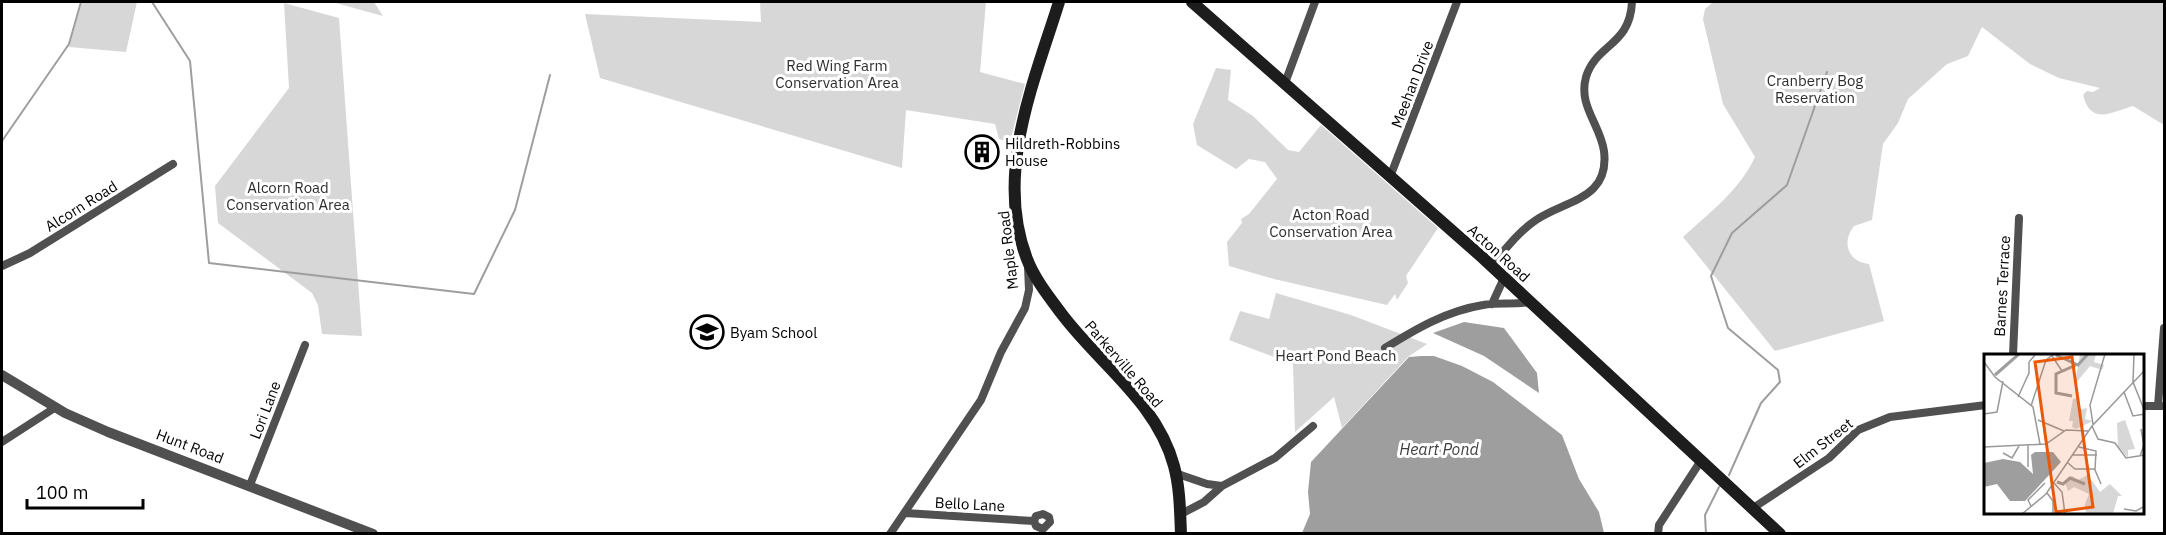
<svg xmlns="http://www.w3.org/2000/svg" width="2166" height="535" font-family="'IBM Plex Sans',sans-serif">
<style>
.green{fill:#d7d7d7}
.water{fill:#9e9e9e}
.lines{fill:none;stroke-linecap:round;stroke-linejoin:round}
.stream{stroke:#9e9e9e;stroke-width:2}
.minor{stroke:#505050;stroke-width:8}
.tertiary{stroke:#505050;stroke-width:10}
.secondary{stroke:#1d1d1d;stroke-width:12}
.labels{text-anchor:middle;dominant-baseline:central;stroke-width:6;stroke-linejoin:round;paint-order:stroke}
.park-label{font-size:15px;fill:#2e2e2e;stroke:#fff}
.street-label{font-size:15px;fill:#000;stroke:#fff}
.poi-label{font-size:15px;fill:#000;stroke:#fff;text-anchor:start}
.water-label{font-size:16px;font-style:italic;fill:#3f3f3f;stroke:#fff}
.inset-river{fill:none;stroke:#9e9e9e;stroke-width:3}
.inset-road{fill:none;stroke:#999;stroke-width:1.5}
.view{fill:#e8590c;fill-opacity:0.15;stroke:#e8590c;stroke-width:3}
.inset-edge{fill:none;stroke:#000;stroke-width:3}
</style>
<rect width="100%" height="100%" fill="#fff"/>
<path class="green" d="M82,2H137L126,52L69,47Z
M332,2H374L383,16Z
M760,2H986L980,72L1025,84L1010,142L999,139L995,124L906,110L902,168L600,78L585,14L761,22Z
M1713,2H2164V125L2133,106C2112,112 2091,126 2083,95L2087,91L2093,92L2100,88L2059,78L2030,64L1982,27L1968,56L1947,64L1908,99L1898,123L1883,144L1872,220L1854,226C1841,242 1848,262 1869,264L1884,321L1775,351L1683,237C1709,213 1740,190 1755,157L1723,104L1703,19L1705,9Z
M284,3L339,18L362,336L322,334L318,305L312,293L218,223L215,186L289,88Z
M1216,68L1231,70L1228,100L1253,116L1288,150L1299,152L1321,125L1438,228L1406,276L1408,283L1397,300L1395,294L1387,305L1274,279L1229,266L1227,242L1242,223L1241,219L1249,214L1277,179L1265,162L1249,159L1236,169L1197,145L1193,124Z
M1276,293L1351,315L1427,344L1408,357L1342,428L1334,397L1295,432L1293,364L1229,340L1240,311L1269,319Z"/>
<path class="water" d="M1464,322L1504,328L1537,373L1539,393L1484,356L1433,333Z
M1421,356H1434L1462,366L1493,382L1562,435L1579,479L1599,512L1604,533H1302L1310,514L1308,492L1311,462L1409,357Z"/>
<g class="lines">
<path class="stream" d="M152,2L190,61L209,263L474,294L515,210L550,75
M2,141L69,44L81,2
M1729,475L1761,403L1780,382L1778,370L1728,328L1711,276L1732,233L1787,185L1827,72
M1706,534L1705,515L1719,487"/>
<path class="minor" d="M1285,83L1315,2
M1390,177L1457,2
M2,266L30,253L173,164
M1491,266C1505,250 1518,232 1536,220C1565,200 1610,200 1604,151C1600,124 1578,106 1586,77C1596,44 1630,46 1632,2
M1492,304L1504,278
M1385,348C1416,329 1446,311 1483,305C1498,302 1513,305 1530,302
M2013,355L2019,218
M2144,406H2164
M2158,406L2164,328
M2,442L56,407
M1175,473L1207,484L1222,486
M250,485L305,345
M1753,508L1829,458L1858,430L1890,417L1986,405
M905,513L1034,521L1036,526L1043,529L1050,522L1049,517L1043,514L1036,516L1034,521
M1181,514L1204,502L1222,486L1275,458L1313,426
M890,534L981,400L1001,352L1025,308L1029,290L1028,267
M1658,534L1659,525L1702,459"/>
<path class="tertiary" d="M2,375L65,413L108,432L373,534"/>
<path class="secondary" d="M1059,2C1034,82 994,174 1027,259C1034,278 1049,297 1061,313C1099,364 1157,402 1174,466C1180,488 1180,511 1181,534
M1192,2L1483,258L1780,534"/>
</g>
<defs>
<symbol id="building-ring" viewBox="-11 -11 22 22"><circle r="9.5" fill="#fff" stroke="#000" stroke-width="1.5"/><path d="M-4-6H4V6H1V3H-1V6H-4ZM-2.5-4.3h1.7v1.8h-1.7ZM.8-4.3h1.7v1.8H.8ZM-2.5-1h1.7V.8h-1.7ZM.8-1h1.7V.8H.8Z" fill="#000"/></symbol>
<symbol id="school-ring" viewBox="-11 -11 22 22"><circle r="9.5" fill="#fff" stroke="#000" stroke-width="1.5"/><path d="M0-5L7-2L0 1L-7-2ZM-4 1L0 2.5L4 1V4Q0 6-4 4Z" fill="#000"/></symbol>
</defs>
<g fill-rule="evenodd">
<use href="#building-ring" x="963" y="133" width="38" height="38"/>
<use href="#school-ring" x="688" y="313" width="38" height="38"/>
</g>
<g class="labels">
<g class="park-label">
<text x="837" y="65">Red Wing Farm<tspan x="837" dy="17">Conservation Area</tspan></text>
<text x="1815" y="80">Cranberry Bog<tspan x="1815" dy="17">Reservation</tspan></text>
<text x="288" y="187">Alcorn Road<tspan x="288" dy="17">Conservation Area</tspan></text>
<text x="1331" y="214">Acton Road<tspan x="1331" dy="17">Conservation Area</tspan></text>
<text x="1336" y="355">Heart Pond Beach</text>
</g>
<g class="street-label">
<text transform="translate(1412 84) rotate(-69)">Meehan Drive</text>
<text transform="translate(81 206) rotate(-32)">Alcorn Road</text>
<text transform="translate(1008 250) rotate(-97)">Maple Road</text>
<text transform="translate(1499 253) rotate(42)">Acton Road</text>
<text transform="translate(2002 286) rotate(-87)">Barnes Terrace</text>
<text transform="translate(1124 364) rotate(49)">Parkerville Road</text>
<text transform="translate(265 410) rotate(-69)">Lori Lane</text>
<text transform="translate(1823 443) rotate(-38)">Elm Street</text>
<text transform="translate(190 446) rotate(21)">Hunt Road</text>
<text transform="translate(970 504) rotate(3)">Bello Lane</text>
</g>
<g class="poi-label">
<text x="1005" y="143">Hildreth-Robbins<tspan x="1005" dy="17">House</tspan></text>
<text x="730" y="332">Byam School</text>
</g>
<g class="water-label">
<text x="1439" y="449">Heart Pond</text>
</g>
</g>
<g transform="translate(1984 354)">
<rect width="160" height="160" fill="#fff"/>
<path d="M96,0H112L110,8L120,11L118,16L106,12L91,30ZM93,44L94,56L103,54L101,65L109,67L92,75L88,73L89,67H85L89,45ZM141,66L151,95L144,96V104L134,92L133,69ZM104,121L116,138L126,130L138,142H134L129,160H102L101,150L105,140L90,133L84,137L81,129L88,122L94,126Z" fill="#d7d7d7"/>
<path d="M51,98H69L77,108L41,147H26L13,130L0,133V109L19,105L36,108L49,120L47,101Z" fill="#9e9e9e"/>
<path class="inset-river" d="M72,1L94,11L104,0M11,21L35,0M88,42L72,39V20L92,11M73,128L79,130L86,124L101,130"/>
<path class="inset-road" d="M150,0L149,28L161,58M68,2L78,17M0,8L11,23L49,53L56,90M140,38L149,62L161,60M34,43L45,19V8L51,1M47,52L62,6L70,0M0,60L13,58L19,27M54,66L80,77M109,70L106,51L121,0M108,72L114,85L131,89L142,104L161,101M44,91V113M0,93L62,90L82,76L104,77M95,93L112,97L111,116L117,130M19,99L28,104L35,92M89,101H113M156,102L160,91L157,75M84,109L91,115H111M70,129L78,138L81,160M63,139L69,147V160M47,152L44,146L61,129M140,155L152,157L161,152M38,160L62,140L108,72L161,16"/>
<path class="view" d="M88,3L109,153L72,158L51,8Z"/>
<rect width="160" height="160" class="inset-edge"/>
</g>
<rect width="2166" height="535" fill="none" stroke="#000000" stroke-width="6"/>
<path d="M27 499v9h116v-9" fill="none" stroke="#000000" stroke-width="3"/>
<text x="36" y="499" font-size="18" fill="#000000" stroke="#ffffff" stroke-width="4.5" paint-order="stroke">100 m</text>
</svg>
